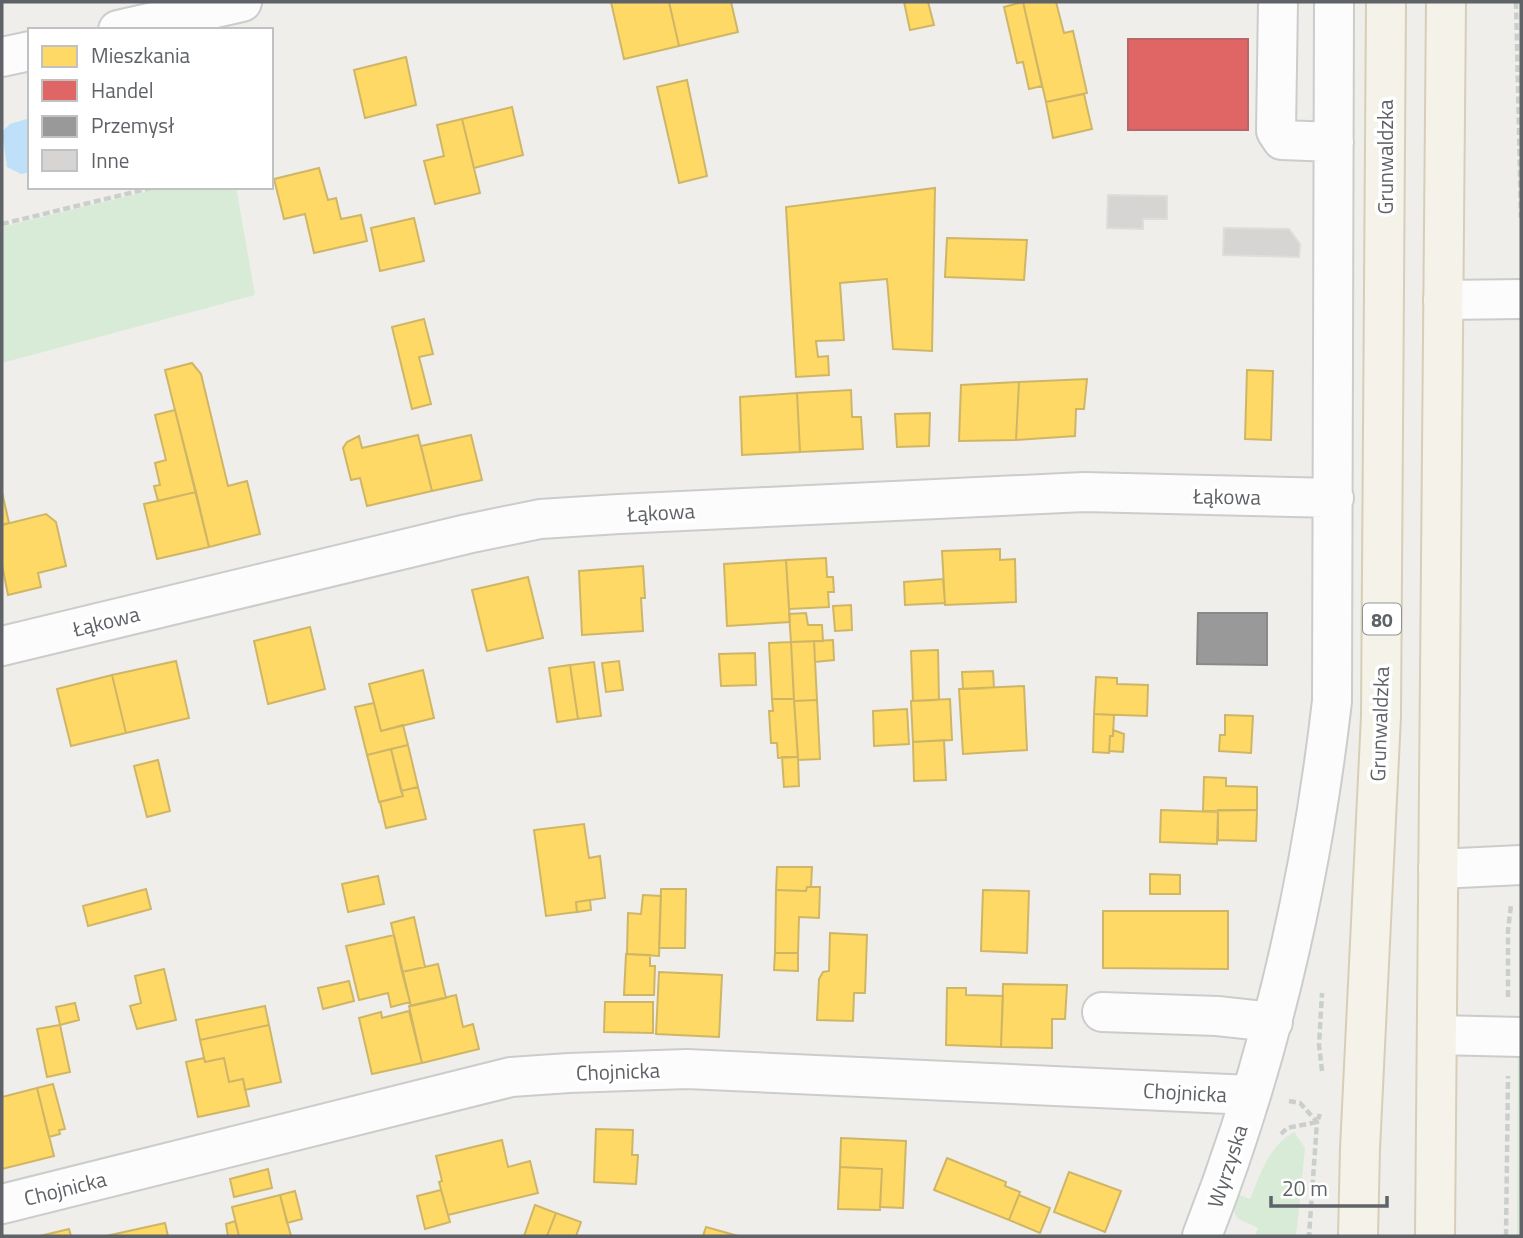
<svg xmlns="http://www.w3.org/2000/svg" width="1523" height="1238" font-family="'Titillium Web',sans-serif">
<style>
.green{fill:#d8ebd6}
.water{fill:#bfe0f9}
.homes{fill:#ffd966;stroke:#cfb667;stroke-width:2}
.shops{fill:#e06666;stroke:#b96567;stroke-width:2}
.industry{fill:#999;stroke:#88898a;stroke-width:2}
.building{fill:#d6d5d3;stroke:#deddd9;stroke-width:2}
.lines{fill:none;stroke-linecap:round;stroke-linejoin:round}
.minor-casing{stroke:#cbcccc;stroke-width:42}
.major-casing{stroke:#d7ceb8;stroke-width:42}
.path{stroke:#cacfcc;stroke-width:4.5;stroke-dasharray:7 3.5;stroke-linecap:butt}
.minor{stroke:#fdfcfc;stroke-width:38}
.major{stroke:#f4f2e9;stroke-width:38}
.labels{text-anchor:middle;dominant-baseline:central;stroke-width:7;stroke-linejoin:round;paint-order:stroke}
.shield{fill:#fff;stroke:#8f9295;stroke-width:2}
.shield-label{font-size:19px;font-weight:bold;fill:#5f6368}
.street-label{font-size:21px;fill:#5f6368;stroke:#fff}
</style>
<rect width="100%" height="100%" fill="#efeeea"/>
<path class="green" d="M165,187H236L255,295L2,363V227Z
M1518,1053L1521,1054V1236H1517Z
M1294,1132L1305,1148L1296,1236H1255L1258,1228L1237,1218C1232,1210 1235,1204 1239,1195L1250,1199C1261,1173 1268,1147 1294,1132Z"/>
<path class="water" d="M30,118V172L21,174L7,167L2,132L10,124Z"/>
<path class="homes" d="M611,2H669L679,46L624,59Z
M669,2H731L738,32L679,46Z
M904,2H928L934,25L910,30Z
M1023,2H1056L1064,33L1073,31L1087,93L1046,102Z
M1023,2L1042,86L1029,89L1023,62L1017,63L1004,7Z
M406,57L416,105L365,118L354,70Z
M687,80L707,176L679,183L657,87Z
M1084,94L1092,129L1053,138L1046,102Z
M512,107L523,155L474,168L462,119Z
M462,119L480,193L435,204L424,161L444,156L437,125Z
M319,168L328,200L336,198L341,219L361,215L367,241L314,253L305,214L284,219L274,179Z
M935,188L932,351L893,349L887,279L840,283L844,340L816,341L818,357L828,356L829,375L796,377L786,207Z
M414,218L424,261L380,271L371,228Z
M947,238L1027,240L1024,280L945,277Z
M424,319L433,354L419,357L431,404L412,409L392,327Z
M192,363L201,374L228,486L247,481L260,534L209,547L165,370Z
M1247,370L1273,371L1271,440L1245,439Z
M1087,379L1084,409H1076L1075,436L1016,440L1019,382Z
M1019,382L1016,440L959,441L961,385Z
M851,390L852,417H861L863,449L800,452L797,393Z
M797,393L800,452L742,455L740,397Z
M175,410L196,492L158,501L154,486L160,485L155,463L166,460L155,415Z
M930,413L929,446L897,447L895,414Z
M418,435L432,491L367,506L360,478L351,480L343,448L347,442L359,436L362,448Z
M471,435L482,480L432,491L421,446Z
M2,492L9,523L2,525Z
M196,492L209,547L157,559L144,504Z
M46,514L56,522L66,566L38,573L41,587L8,595L2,565V525Z
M1000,549V560L1015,559L1016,602L945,605L942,551Z
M826,558L827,577H833L834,592H828L829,607L789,609L786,560Z
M786,560L790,622L727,626L724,564Z
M643,566L645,598H641L643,631L582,635L579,571Z
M528,577L543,638L487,651L472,590Z
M943,579L945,603L905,605L904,582Z
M851,605L852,630L835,631L833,606Z
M806,613L808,625H822L823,641L791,642L789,614Z
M310,627L325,689L268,704L254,641Z
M833,640L834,660L815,662L814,641Z
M814,641L817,700L794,701L791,642Z
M791,642L794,699H772L769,643Z
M938,650L939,700L913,701L911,651Z
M755,653L756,685L721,686L719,654Z
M176,661L189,718L126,733L112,675Z
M619,661L623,690L606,692L602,663Z
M594,662L601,716L578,719L570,665Z
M570,665L578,719L557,722L549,668Z
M423,670L434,718L381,731L369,684Z
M993,671L994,688L963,689L962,672Z
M112,675L126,733L71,746L57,689Z
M1096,677L1117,678V684L1148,685L1147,716L1094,714Z
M1024,686L1027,750L963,754L959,689Z
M772,699H794L798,757L778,758L777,743H771L769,711H773Z
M950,699L952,740L913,742L911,701Z
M817,700L820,759L798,760L794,701Z
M374,703L381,731L403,725L408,745L367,755L355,707Z
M907,709L909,744L874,746L873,711Z
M1094,714L1114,715L1113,736H1110L1109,753L1093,752Z
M1225,715L1253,716L1251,753L1219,751L1220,735H1225Z
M1113,730L1124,734L1123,752L1109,751L1110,736H1113Z
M944,740L946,780L914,781L913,742Z
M408,745L418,787L401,791L391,749Z
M391,749L403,796L379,802L367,755Z
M782,757H798L799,786L784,787Z
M158,760L170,811L147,817L134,766Z
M1204,777L1226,778V786L1257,787V810L1203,811Z
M418,787L426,819L386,828L380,802L403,796L401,791Z
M1161,810L1218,812L1217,844L1160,842Z
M1218,810H1257L1256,841L1218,840Z
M584,824L589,858L600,856L605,898L576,902L577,912L546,916L534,830Z
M777,867H812L811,887H807L806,891L776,890Z
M1150,874L1180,875V894H1150Z
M378,876L384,904L348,912L342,884Z
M807,887H820L819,918L799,917L798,953H775L776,890L806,891Z
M146,889L151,909L88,926L83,906Z
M661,889H686L685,948H659Z
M983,890L1029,891L1027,953L981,951Z
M643,895L661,896L659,956L627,954L628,913L641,914Z
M590,900L591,910L577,912L576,902Z
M1103,911H1228V969L1103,968Z
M414,917L425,967L402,972L391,923Z
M830,933L867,935L865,993H854L853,1021L817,1020L819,979L823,972L829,971Z
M394,935L410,1002L391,1007L388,993L359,1000L346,946Z
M775,953H798V971L774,970Z
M626,954L650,955V966H655L654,995H624Z
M438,964L446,998L411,1006L402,972Z
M164,969L176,1020L137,1029L130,1006L141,1003L135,976Z
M659,972L722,975L719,1037L656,1034Z
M349,981L354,1001L323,1009L318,988Z
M1003,984L1067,985L1065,1019H1052V1048L1001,1047Z
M947,988H966V995L1003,996L1001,1047L946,1045Z
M456,995L463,1027L473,1024L479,1049L422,1063L409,1006Z
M605,1002H653V1033L604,1032Z
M75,1003L79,1020L60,1025L56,1007Z
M265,1006L269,1025L200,1040L196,1020Z
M409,1011L422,1063L372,1074L359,1018L381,1012L382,1018Z
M60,1025L70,1072L47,1077L37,1029Z
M269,1025L281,1082L245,1090L243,1079L229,1082L224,1058L205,1062L200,1040Z
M204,1058L205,1062L224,1058L229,1082L243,1079L249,1106L198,1117L186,1062Z
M53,1084L65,1129L59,1130L60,1134L49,1137L37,1088Z
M37,1088L54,1156L2,1169V1097Z
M596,1129L633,1130L632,1155H638L636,1184L594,1182Z
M841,1138L906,1141L903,1208L880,1207L882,1169L840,1167Z
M502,1140L508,1167L530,1161L538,1193L448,1215L439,1182L442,1181L436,1156Z
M947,1158L1006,1182L1005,1186L1020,1192L1009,1220L934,1190Z
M840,1167L882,1169L880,1210L838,1209Z
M268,1169L272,1188L234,1197L230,1179Z
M1069,1172L1121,1191L1105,1232L1054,1212Z
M441,1190L450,1222L425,1229L417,1196Z
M295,1191L302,1219L287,1223L280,1195Z
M280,1195L291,1236H239L232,1207Z
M1019,1195L1050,1208L1040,1233L1009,1220Z
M535,1205L556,1213L547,1236H524Z
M556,1213L581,1222L576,1236H547Z
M235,1221L239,1236H228L226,1224Z
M165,1223L168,1236H106Z
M706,1227L738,1236H703Z
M69,1229L71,1236H40Z"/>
<path class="shops" d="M1128,39H1248V130H1128Z"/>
<path class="industry" d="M1198,613H1267V665L1197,664Z"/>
<path class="building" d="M1108,195L1167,196V219H1143V229L1107,228Z
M1224,228L1289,229L1300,244L1299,257L1223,255Z"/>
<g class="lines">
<defs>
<path id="minor" d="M1278,2L1276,131L1282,140L1334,142
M118,30L242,2
M2,57L30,51
M1443,300L1521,299
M2,646L467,534L540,519L619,514L1084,492L1334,498
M1438,869L1521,865
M1102,1012L1217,1016L1273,1022
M1437,1035L1521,1037
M2,1204L511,1077L569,1073L687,1069L1250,1095
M1202,1236C1269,1065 1311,884 1332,701L1334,2"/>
<path id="major" d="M1358,1236L1360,1149L1381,716L1386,2
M1435,1236L1446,2"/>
</defs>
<use href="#minor" class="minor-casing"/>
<use href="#major" class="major-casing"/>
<path class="path" d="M1516,2L1521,218
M2,224L155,187
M1508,997V930L1511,905
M1322,1071L1319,1045L1322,993
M1289,1101L1300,1103L1317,1122L1309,1236
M1281,1134L1287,1128L1317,1122L1320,1114
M1506,1236L1508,1076"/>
<use href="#minor" class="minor"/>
<use href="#major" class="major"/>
</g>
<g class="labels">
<rect class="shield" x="1363" y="603.5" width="38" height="31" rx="5"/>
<g class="shield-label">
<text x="1382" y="619">80</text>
</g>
<g class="street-label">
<text transform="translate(1385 157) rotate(-90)">Grunwaldzka</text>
<text transform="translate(1227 496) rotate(1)">Łąkowa</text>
<text transform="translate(661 512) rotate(-3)">Łąkowa</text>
<text transform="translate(106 621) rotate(-14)">Łąkowa</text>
<text transform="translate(1379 724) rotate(-88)">Grunwaldzka</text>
<text transform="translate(618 1071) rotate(-2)">Chojnicka</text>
<text transform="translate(1185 1092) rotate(3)">Chojnicka</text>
<text transform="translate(1227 1166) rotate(-72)">Wyrzyska</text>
<text transform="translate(65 1188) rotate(-14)">Chojnicka</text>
</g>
</g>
<rect width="1523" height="1238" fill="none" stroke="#5f6368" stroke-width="7"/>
<rect x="28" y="28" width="245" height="161" fill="#ffffff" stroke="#bfc1c3" stroke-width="2"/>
<rect x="42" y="46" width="35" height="21" fill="#ffd966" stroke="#bfc1c3" stroke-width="2"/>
<text x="91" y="63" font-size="21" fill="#5f6368">Mieszkania</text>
<rect x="42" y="80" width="35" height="21" fill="#e06666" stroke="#bfc1c3" stroke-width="2"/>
<text x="91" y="98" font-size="21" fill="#5f6368">Handel</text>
<rect x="42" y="116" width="35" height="21" fill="#999999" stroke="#bfc1c3" stroke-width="2"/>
<text x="91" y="133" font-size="21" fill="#5f6368">Przemysł</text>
<rect x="42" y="150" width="35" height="21" fill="#d6d5d3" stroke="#bfc1c3" stroke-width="2"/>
<text x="91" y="168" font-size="21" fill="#5f6368">Inne</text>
<path d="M1271 1196v10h116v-10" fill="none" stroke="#5f6368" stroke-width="3.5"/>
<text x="1282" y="1196" font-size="21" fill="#5f6368" stroke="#ffffff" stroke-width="5" paint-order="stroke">20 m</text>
</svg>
